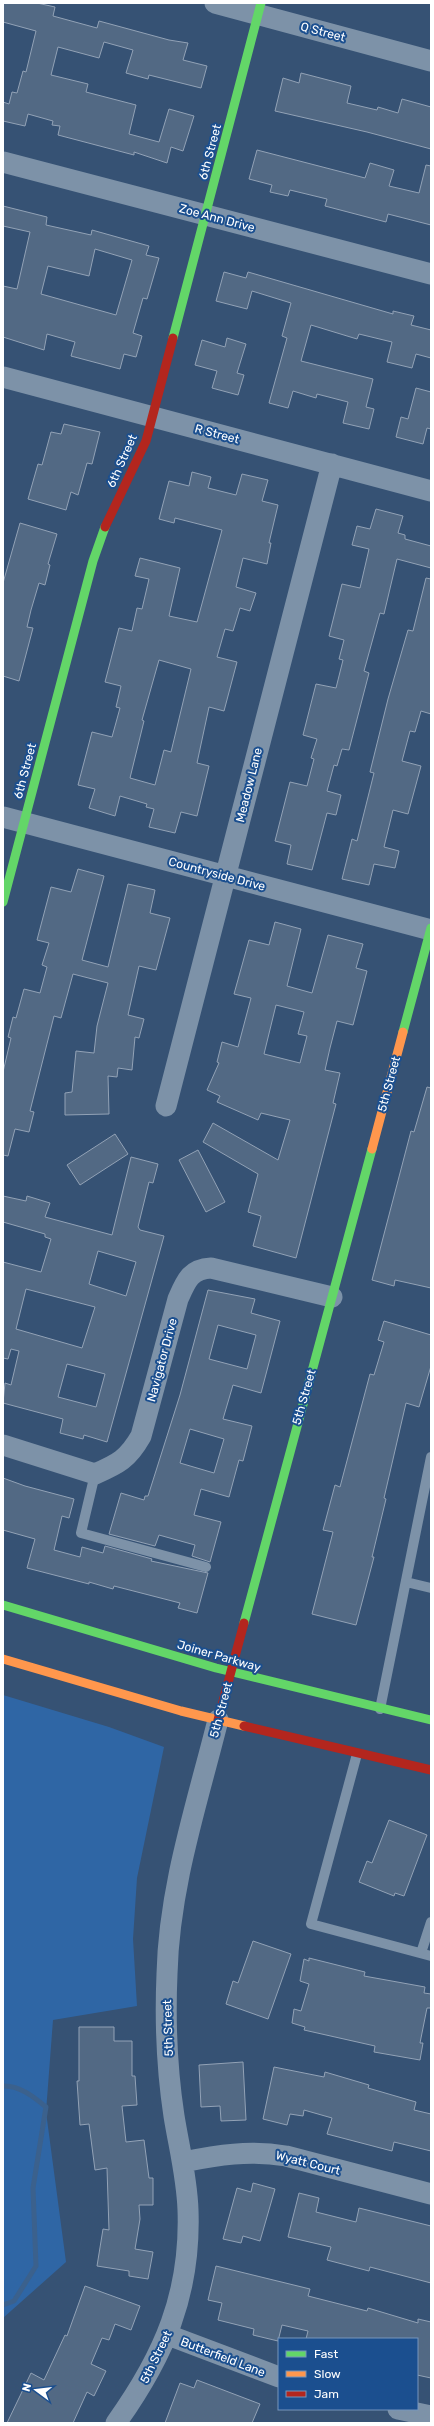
<svg xmlns="http://www.w3.org/2000/svg" width="434" height="2426" font-family="Rubik,sans-serif">
<style>
.green{fill:#2f66a5}
.lines{fill:none;stroke-linecap:round;stroke-linejoin:round}
.stream{stroke:#3b618d;stroke-width:5}
.building{fill:#526984;stroke:#92a2b6;fill-rule:evenodd}
.lane{stroke:#7d92a8;stroke-width:10}
.street{stroke:#7d92a8;stroke-width:21}
.fast{stroke:#63d668;stroke-width:9}
.slow{stroke:#ff974d;stroke-width:9}
.jam{stroke:#b3261e;stroke-width:9}
.labels{text-anchor:middle;dominant-baseline:central;stroke-width:4;stroke-linejoin:round;paint-order:stroke}
.street-label{font-size:12px;fill:#fff;stroke:#1b4f8f}
</style>
<rect width="100%" height="100%" fill="#365274"/>
<path class="green" d="M3,1695L109,1727L164,1747L137,1878L133,1939L137,2006L53,2020L46,2112L66,2262L3,2318Z"/>
<g class="lines">
<path class="stream" d="M3,2086C19,2085 34,2097 46,2107L33,2188L36,2266L14,2301L3,2305"/>
</g>
<path class="building" d="M3,3H37L55,7L53,16L97,28L99,21L169,40L188,43L183,60L207,66L201,88L149,75L148,79L126,73L133,50L104,42L99,58L58,47L51,75L88,84L86,92L136,105L129,134L159,142L169,109L194,116L183,151L171,147L167,163L134,152V155L58,135L60,126L52,125L53,121L28,114L25,126L3,121V102L9,104L12,92L17,93L23,71L26,72L36,31L3,22Z
M301,73L351,86L347,103L377,110L378,107L398,113L402,99L431,107V149L367,132L275,111L283,78L299,83Z
M257,150L365,178L370,163L394,170L389,186L419,193L426,165L431,166V225L388,214L386,222L325,206L327,199L290,190L288,196L270,192L272,185L249,179Z
M3,206L47,217L46,225L91,235L92,230L149,246L146,255L159,258L147,299L143,298L133,333L142,336L136,357L124,354L120,369L71,356L75,342L47,334L44,350L3,337V286L17,289L30,232L3,226ZM95,249L132,260L116,315L41,294L48,266L89,276Z
M224,272L246,278L248,272L393,314V311L414,316L411,325L431,330V358L416,354L412,368L387,362L392,342L359,334L357,339L311,325L301,361L373,379L366,407L374,409L369,429L343,423L348,402L317,394L316,398L293,391L288,408L269,403L287,338L282,336L291,303L252,291L247,309L216,301Z
M227,338L246,344L237,373L244,375L238,395L212,388L217,371L195,365L202,340L225,347Z
M416,388L431,392V429L427,428L423,444L396,437L401,417L408,419Z
M64,424L100,432L92,464L87,463L78,495L71,492L66,510L28,499L38,464L42,465L51,432L61,434Z
M192,472L211,477L208,488L236,495L242,474L268,480L262,501L278,505L269,543H271L267,564L243,558L236,587L256,593L250,611L240,608L233,631L225,629L217,657L237,662L224,711L209,707L197,763L209,766L197,816L181,812L175,833L149,827L154,809L146,807L147,804L120,796L115,816L89,808L95,789L78,785L92,732L112,737L120,708L116,707L121,686L105,682L119,628L132,631L137,608L142,609L149,579L135,576L140,558L180,568L169,616L197,622L222,530L175,518L174,523L159,519L169,481L189,486ZM159,660L191,669L171,752L164,750L155,785L130,778L144,721L142,720Z
M376,509L403,516L398,533L405,535V539L431,546V568L397,559L384,614L380,613L364,671L369,673L349,750L342,749L337,766L334,765L327,791L341,795L336,815L327,813L312,870L287,864L291,845L275,841L290,782L307,786L314,759L311,758L317,739L303,735L316,684L336,688L343,660L339,659L344,640L329,636L342,584L360,588L369,549L352,545L357,526L370,529Z
M20,523L57,534L48,564L50,565L45,585L39,583L31,610L27,627L33,628L19,681L3,676V583Z
M426,578L431,579V714L421,711L415,732L410,731L402,761L421,766L408,814L393,810L384,847L399,851L395,868L374,864L369,885L342,879L352,839L357,841L374,773L370,772L388,699L408,630L413,631Z
M78,869L104,876L82,960L108,967L128,884L155,890L150,913L170,918L156,970L139,966L128,1015L144,1019L139,1038L135,1037L132,1070L118,1068L117,1077L108,1076L109,1114L65,1115V1093L72,1092L76,1051L94,1053L97,1026L108,983L73,974L61,1018L54,1016L30,1111L34,1112L29,1132L15,1129L8,1156L3,1155V1072L11,1038L8,1037L13,1017L16,1018L24,989L40,993L47,967L42,965L49,943L37,940L51,887L71,892Z
M275,922L301,929L287,986L312,993L328,935L363,944L356,968L367,971L353,1025L337,1021L330,1048L325,1070L340,1073L333,1103L336,1104L296,1258L253,1246L261,1216L248,1212L258,1174L203,1142L213,1123L278,1160L290,1120L261,1113L258,1120L217,1102L220,1096L207,1090L219,1063L217,1062L222,1042L238,1047L251,998L234,994L249,940L269,945ZM276,1005L304,1012L298,1034L307,1036L300,1063L264,1054Z
M427,1087L431,1088V1288L395,1280L394,1286L372,1280L411,1131L414,1132Z
M115,1134L128,1154L80,1185L67,1165Z
M198,1150L225,1202L206,1212L179,1160Z
M131,1157L158,1164L153,1183L149,1182L138,1227L140,1230L164,1236L107,1442L84,1435L83,1439L60,1433L63,1419L3,1403L5,1383L11,1385L19,1351L11,1349L8,1359L3,1358V1262L41,1272L51,1239L45,1237V1234L3,1222V1196L26,1201L27,1196L50,1203L45,1217L112,1235ZM98,1251L136,1262L126,1296L89,1284ZM26,1289L95,1307L82,1348L16,1329ZM67,1364L105,1374L96,1407L58,1397Z
M208,1290L255,1299L251,1313L280,1321L261,1393L233,1385L223,1419L252,1426L243,1461L239,1460L229,1497L201,1489L194,1515L221,1522L210,1562L192,1556L195,1545L159,1535L155,1546L109,1534L121,1493L144,1500L145,1496H148L180,1395ZM218,1325L256,1335L247,1369L209,1359ZM190,1429L224,1439L214,1473L180,1463Z
M384,1321L431,1335V1366L419,1407L406,1403L384,1498L386,1499L372,1557H374L356,1625L312,1614L333,1532L323,1530L335,1485L340,1487L370,1374L374,1375L384,1342L378,1340Z
M3,1478L25,1486L74,1499L69,1518L62,1516L54,1550L80,1557L82,1547L103,1553L105,1546L152,1559L151,1561L208,1573L197,1613L178,1608L180,1603L114,1586L113,1589L89,1582V1584L27,1568L35,1539L3,1530Z
M389,1820L427,1835L404,1896L395,1893L394,1896L359,1882L367,1861L372,1863Z
M253,1941L291,1954L268,2019L226,2004L233,1981L238,1983Z
M309,1958L365,1972L364,1976L425,1987L424,1993L431,1994V2008H427L420,2043H423L420,2060L374,2052L375,2046L304,2030L305,2027L292,2023L294,2009L301,2011L309,1984L300,1981L304,1959L309,1961Z
M79,2027H114V2041H132V2076H135L137,2105L122,2106L126,2142L144,2140L149,2178H153V2205H139L140,2219L135,2249L153,2252L148,2279L129,2276V2271L97,2266L103,2229L109,2230L107,2168L95,2170L89,2124L80,2125L77,2081H79Z
M243,2062L246,2120L221,2121L220,2106L201,2107L199,2065Z
M274,2067L324,2077L325,2072L369,2085L368,2088L416,2102L414,2110L431,2114V2151L394,2142L392,2151L327,2134L332,2118L304,2110L303,2116L290,2114L287,2125L263,2119Z
M253,2183L275,2189L260,2241L243,2236L241,2243L223,2239L237,2188L251,2192Z
M299,2193L319,2198L316,2212L356,2222L359,2208L431,2226V2283L370,2267L369,2271L327,2260L331,2247L288,2237Z
M216,2266L310,2289L308,2296L367,2311L368,2308L418,2323V2319L431,2322V2378L417,2375V2339H306L308,2331L282,2325L278,2341L253,2335L254,2329L218,2320L222,2303L208,2300Z
M85,2286L140,2306L131,2330L115,2324L109,2340L102,2338L91,2364L106,2371L94,2396L87,2392L73,2423H7L31,2373L44,2380L65,2335L67,2336Z
M197,2380L260,2404L252,2423H165L180,2383L194,2388Z"/>
<g class="lines">
<path class="lane" d="M95,1474L81,1533L206,1567
M406,1582L431,1588
M380,1709L431,1457
M357,1754L311,1924L431,1956
M421,1953L431,1922"/>
<path class="street" d="M215,3L431,61
M3,162L431,274
M3,377L431,491
M3,817L431,930
M166,1106L332,464
M3,1445L95,1474C118,1464 128,1459 141,1436L178,1299C186,1281 190,1269 211,1268L332,1297
M183,2162C218,2155 249,2150 286,2156L431,2194
M168,2335L279,2377
M398,2409L431,2416
M116,2423C164,2356 191,2294 188,2210C187,2178 179,2147 174,2116C167,2070 165,2020 167,1974C169,1887 197,1804 218,1720"/>
<path class="fast" d="M173,338L261,3
M3,902L93,561L105,527
M403,1032L431,928
M3,1605L216,1668L431,1720
M244,1623L372,1149"/>
<path class="slow" d="M372,1149L403,1032
M3,1659L181,1711L244,1726"/>
<path class="jam" d="M105,527L146,441L173,338
M218,1720L244,1623
M244,1726L431,1770"/>
</g>
<g class="labels">
<g class="street-label">
<text transform="translate(323 32) rotate(15)">Q Street</text>
<text transform="translate(210 152) rotate(-75)">6th Street</text>
<text transform="translate(217 218) rotate(15)">Zoe Ann Drive</text>
<text transform="translate(217 434) rotate(15)">R Street</text>
<text transform="translate(122 461) rotate(-66)">6th Street</text>
<text transform="translate(25 771) rotate(-75)">6th Street</text>
<text transform="translate(249 785) rotate(-76)">Meadow Lane</text>
<text transform="translate(217 874) rotate(15)">Countryside Drive</text>
<text transform="translate(389 1084) rotate(-75)">5th Street</text>
<text transform="translate(162 1360) rotate(-75)">Navigator Drive</text>
<text transform="translate(304 1397) rotate(-74)">5th Street</text>
<text transform="translate(219 1656) rotate(16)">Joiner Parkway</text>
<text transform="translate(221 1710) rotate(-75)">5th Street</text>
<text transform="translate(168 2028) rotate(-92)">5th Street</text>
<text transform="translate(308 2163) rotate(14)">Wyatt Court</text>
<text transform="translate(156 2357) rotate(-64)">5th Street</text>
<text transform="translate(223 2357) rotate(21)">Butterfield Lane</text>
</g>
</g>
<rect width="434" height="2426" fill="none" stroke="#ffffff" stroke-width="8"/>
<rect x="278" y="2338" width="140" height="72" fill="#1b4f8f" stroke="#7695bc"/>
<rect x="286" y="2351" width="20" height="6" fill="#63d668" stroke="#7695bc"/>
<text x="314" y="2358" font-size="12" fill="#ffffff">Fast</text>
<rect x="286" y="2371" width="20" height="6" fill="#ff974d" stroke="#7695bc"/>
<text x="314" y="2378" font-size="12" fill="#ffffff">Slow</text>
<rect x="286" y="2391" width="20" height="6" fill="#b3261e" stroke="#7695bc"/>
<text x="314" y="2398" font-size="12" fill="#ffffff">Jam</text>
<g transform="translate(36 2390) rotate(285)" stroke="#1b4f8f" stroke-width="3" paint-order="stroke">
<path d="M0-3L7 15L0 10L-7 15Z" fill="#ffffff"/>
<text y="-6" font-size="11" font-weight="bold" text-anchor="middle" fill="#ffffff">N</text>
</g>
</svg>
